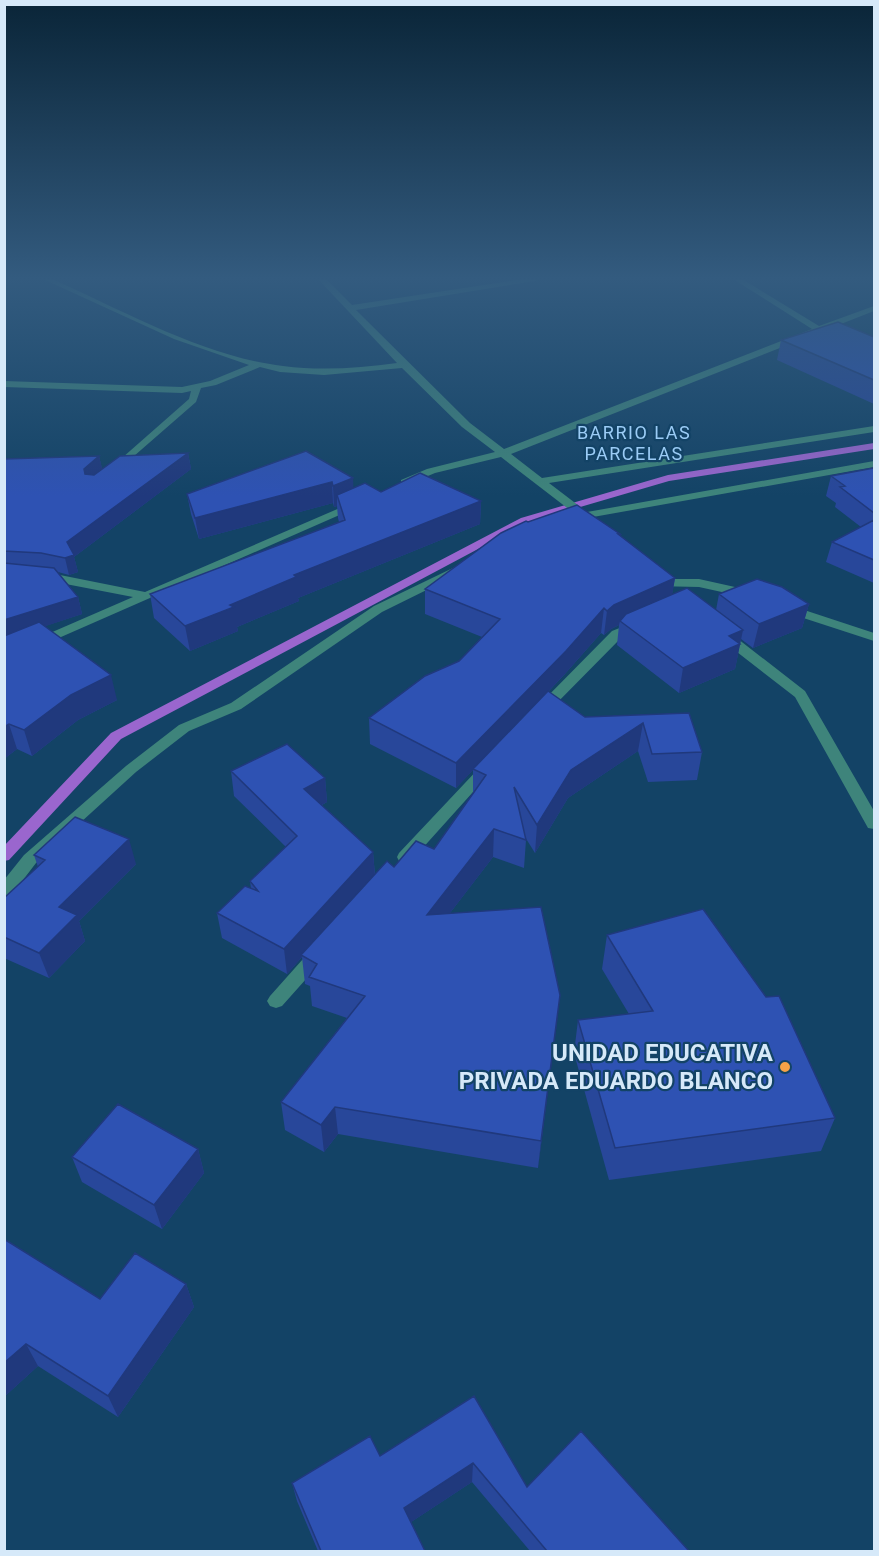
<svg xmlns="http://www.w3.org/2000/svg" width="879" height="1556" font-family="Roboto,sans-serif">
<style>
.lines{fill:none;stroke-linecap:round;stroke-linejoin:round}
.stream{fill:#9a66ce;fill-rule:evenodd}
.minor{fill:#3e847b;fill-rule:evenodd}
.wall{fill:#28479a}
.shaded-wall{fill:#20397d}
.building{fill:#2e52b3;stroke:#20397d;stroke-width:1.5}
.poi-dot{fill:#f6a247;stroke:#134366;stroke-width:2}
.labels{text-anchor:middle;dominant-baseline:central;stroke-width:4.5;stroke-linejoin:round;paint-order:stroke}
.far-quarter-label{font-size:18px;letter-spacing:1.5px;fill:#9bccf6;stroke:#134366}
.near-poi-label{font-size:24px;font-weight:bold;fill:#d6e9f9;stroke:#134366;text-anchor:end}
</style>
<rect width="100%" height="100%" fill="#134366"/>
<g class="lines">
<path class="stream" d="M874,443V449L669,481L529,522L121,739L9,860L4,861V846L111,733L521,518L668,475Z"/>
<path class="minor" d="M43,279H52C124,311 205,357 283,366C322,371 359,368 397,363L318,279H326L352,305L523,279H539L535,281L356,310L470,423L504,449L812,329L733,279H742L819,326L874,306V311L511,454L542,478L874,426V432L549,483L587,512L874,461V467L593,517L588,521L583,519L571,521L565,518L575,514L501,457L435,473L409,484H401V480L427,469L495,452L462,427L402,368L324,375L280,372L260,367L216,385L201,388L196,402L118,470L113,467L114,465L189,399L191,391L182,393L4,387V381L182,387L210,381L249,365L174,339Z
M356,501L360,502V506L4,662V653L133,597L45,580L4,577V569L45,572L145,592Z
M457,566L463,570L461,573L382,612L241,709L189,731L136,772L36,863L10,897L4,899V880L24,855L126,766L179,725L231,703L374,606Z
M658,579H699L753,591L755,594L749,598L699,587L654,586L652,583Z
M789,605L874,633V641L785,612L783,609L785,606Z
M637,621L642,622L643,625L642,628L622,637L547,713H537L535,710L537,707L612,631Z
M724,631L729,632L805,691L874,811V829L868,828L795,697L719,638L718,635Z
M486,764L493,769L491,772L411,861H399L397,857L399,853L481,766Z
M317,948L323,950L326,955L323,960L282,1006L276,1008L270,1006L267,1001L270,996L311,950Z"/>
</g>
<path class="wall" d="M874,337V404L777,360L781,340Z
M306,451L353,488L381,492L481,501L480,524L298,598L299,601L237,627L238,631L190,651L154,618L150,594L339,522L338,518L337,506L334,507L333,503L199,539L191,514L187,494Z
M188,453L191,469L74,557L78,572L69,575L58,572L78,597L82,614L45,626L117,700L78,720L32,756L17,749L4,759V459L99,456L102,469Z
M874,468V583L826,562L832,542L861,527L835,507L836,503L826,496L831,476Z
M528,522L620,534V536L675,578L672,594L716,610L719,594L809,604L802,628L753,648L741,639L735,669L679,693L617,645L619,625L611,629L604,635L601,633L564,675L548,692L585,717L689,713L702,752L697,780L648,782L638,751L568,798L535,853L525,837L526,840L524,868L493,857L450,913L560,995L538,1168L338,1134L324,1152L285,1130L281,1102L347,1018L312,1006L310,986L305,984L302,957L287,974L222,938L217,913L251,889L250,881L286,847L234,796L231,771L325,778L327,802L322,805L373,852L375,875L434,849L473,795V770L456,788L370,744L369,718L459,661L482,637L425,614V589Z
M34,855L136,864L79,921L85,941L49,978L4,958V898L38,867Z
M607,935L835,1118L821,1151L609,1180L574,1053L578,1020L629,1014L602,969Z
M198,1149L204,1173L162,1229L82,1182L72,1157Z
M4,1239L100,1299L186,1284L194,1307L118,1417L38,1366L4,1397Z
M474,1396L527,1487L689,1551H530L472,1482L411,1522L425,1551H318L297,1501L292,1483L380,1456Z"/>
<path class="shaded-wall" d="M188,453L191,469L74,557L78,572L69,575L65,558L67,542Z
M99,456L103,472L88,491L84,469Z
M353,478L354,498L337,495V506L334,507L333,486Z
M332,482L333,503L199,539L195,518Z
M481,501L480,524L298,598L299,601L237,627L238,631L190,651L185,626L294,575Z
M675,578L671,602L620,621L619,625L611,629L604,635L607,611L614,605Z
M78,597L82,614L4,640V620Z
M809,604L802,628L753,648L759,624Z
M604,608L601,633L564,675L456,788V763Z
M743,630L735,669L679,693L683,668L729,636Z
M111,675L117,700L78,720L32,756L24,730L71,695Z
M643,723L638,751L568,798L535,853L537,825L571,770Z
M9,724L17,749L4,759V727Z
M325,778L327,802L307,813L304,789Z
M494,829L493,857L427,943V915Z
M129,839L136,864L79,921L85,941L49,978L39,953L59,907Z
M373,852L375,877L301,955L302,957L287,974L284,949Z
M560,995L557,1023L538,1168L541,1141Z
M335,1107L338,1134L324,1152L321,1125Z
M198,1149L204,1173L162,1229L154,1205Z
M186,1284L194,1307L118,1417L108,1396Z
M26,1344L38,1366L4,1397V1363Z
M473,1463L472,1482L405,1526L404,1508Z"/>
<path class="building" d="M838,322L874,337V380L781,340Z
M306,451L353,478L333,486L332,482L195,518L187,494Z
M188,453L67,542L74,555L65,558L41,553L4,551V459L99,456L84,469L85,474L94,475L120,456Z
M874,468V513L840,487L845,486L831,476Z
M420,473L481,501L294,575L296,577L230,605L234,607L185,626L150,594L345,520L337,495L365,483L381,492Z
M577,505L620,534H618L675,578L614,605L607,611L604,608L566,651L456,763L369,718L425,676L459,661L500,619L425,589L501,533L526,521L528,522Z
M874,520V560L832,542Z
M4,563L54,568L78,597L4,620Z
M757,579L782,587L809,604L759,624L719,594Z
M687,588L743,630L729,636L740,644L683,668L620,621L626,614Z
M39,622L111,675L71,695L24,730L9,724L4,727V636Z
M548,691L585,717L689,713L702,752L652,754L643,723L571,770L537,825L514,787L526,840L494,829L427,915L541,907L560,995L541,1141L335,1107L321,1125L281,1102L365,996L309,977L317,964L301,955L387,861L394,867L416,841L434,849L486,775L473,769Z
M287,744L325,778L304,789L373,852L284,949L217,913L245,886L258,891L250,881L297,836L231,771Z
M75,817L129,839L59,907L77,915L39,953L4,937V898L45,860L34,855Z
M703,909L766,997L779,996L835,1118L615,1148L578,1020L653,1011L607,935Z
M118,1104L198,1149L154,1205L72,1157Z
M4,1239L100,1299L135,1253L186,1284L108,1396L26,1344L4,1363Z
M474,1396L527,1487L581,1431L689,1551H547L473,1463L404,1508L425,1551H321L292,1483L370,1436L380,1456Z"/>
<linearGradient id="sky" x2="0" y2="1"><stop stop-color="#0a2538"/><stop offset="0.56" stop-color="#335b7f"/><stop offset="1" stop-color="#335b7f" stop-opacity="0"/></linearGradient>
<rect width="879" height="496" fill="url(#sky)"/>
<circle class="poi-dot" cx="785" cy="1067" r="6"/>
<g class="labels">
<g class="far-quarter-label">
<text x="634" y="432">BARRIO LAS<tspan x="634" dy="21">PARCELAS</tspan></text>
</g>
<g class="near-poi-label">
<text x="773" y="1053">UNIDAD EDUCATIVA<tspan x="773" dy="28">PRIVADA EDUARDO BLANCO</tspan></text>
</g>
</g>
<rect width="879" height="1556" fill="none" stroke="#d6e9f9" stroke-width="12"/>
</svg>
